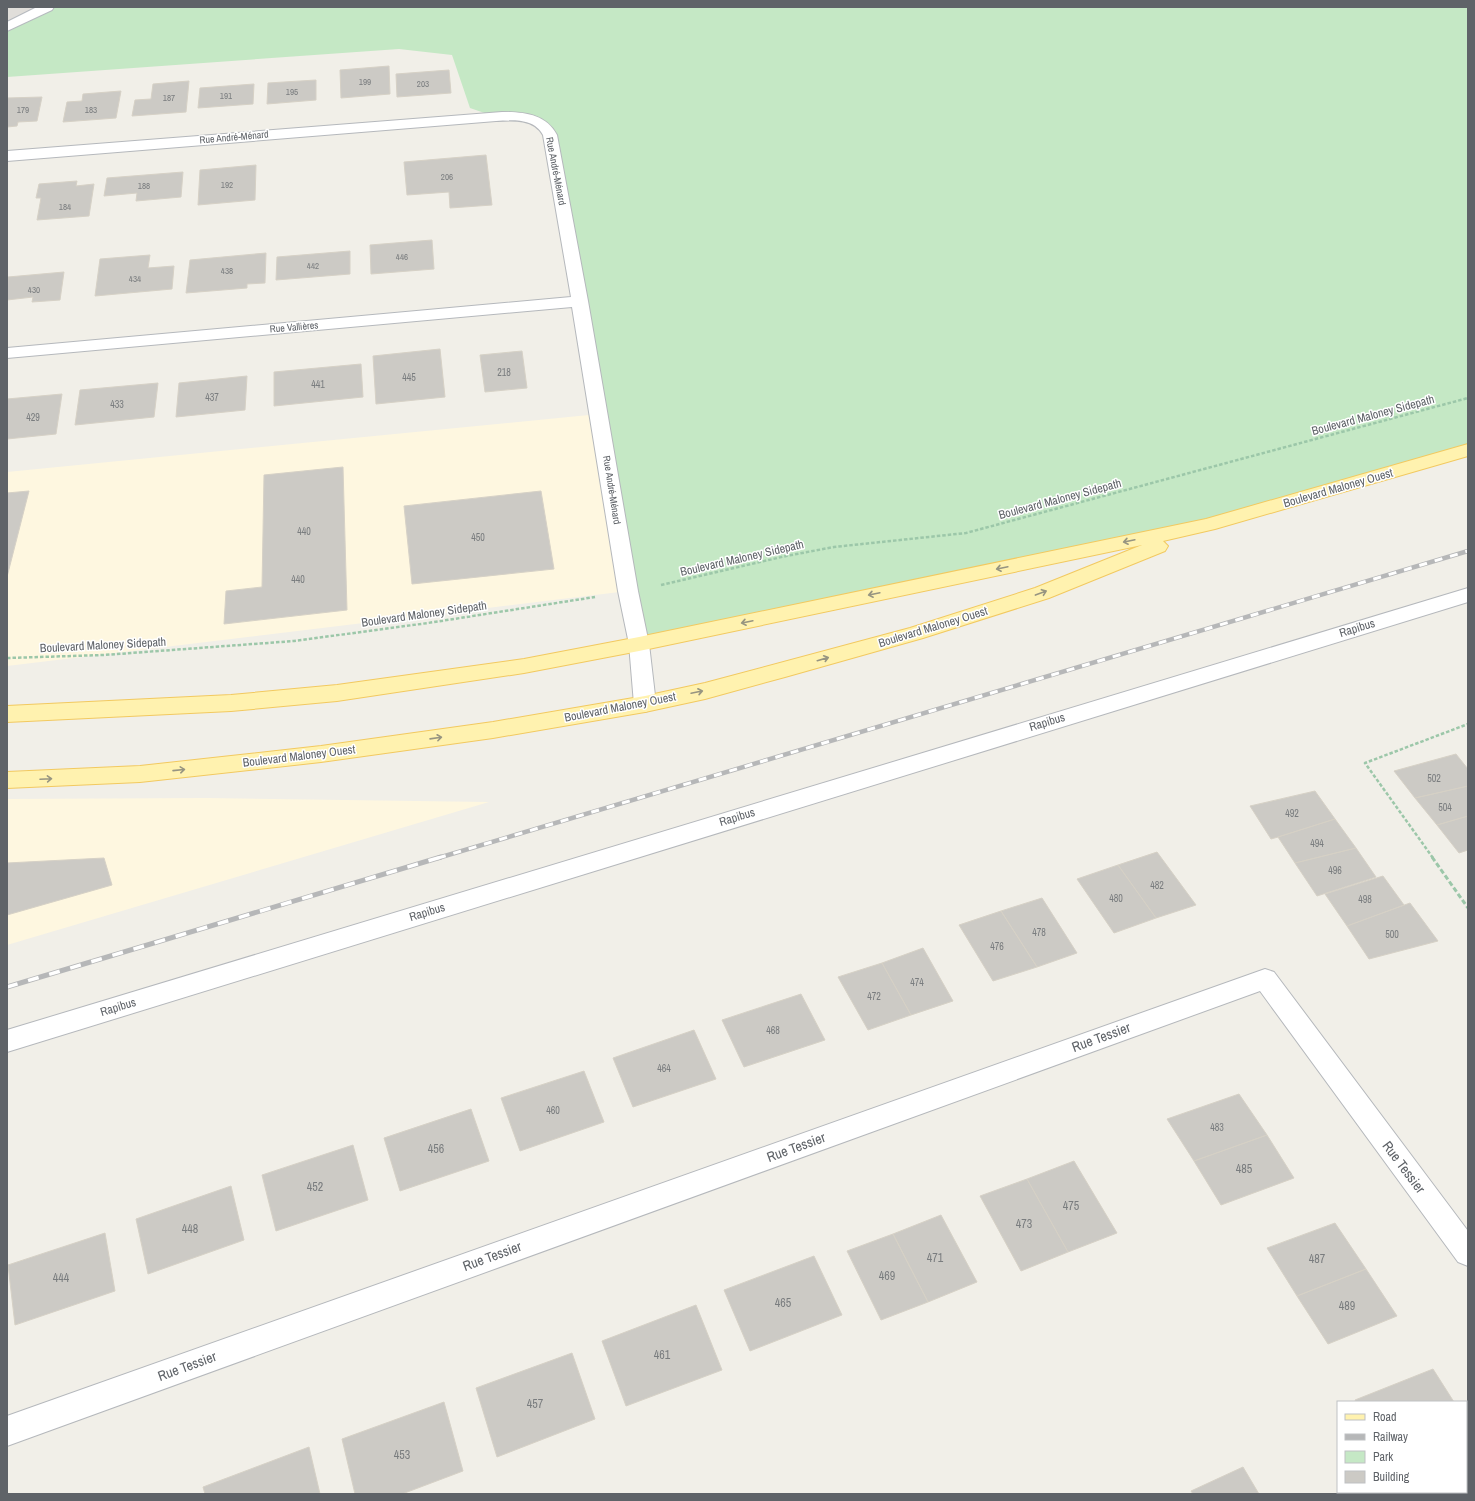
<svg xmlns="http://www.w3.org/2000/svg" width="1475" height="1501" font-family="'Archivo Narrow',sans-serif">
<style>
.commercial{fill:#fef7e0}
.industrial{fill:#e0deda}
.green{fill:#c5e8c5}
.building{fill:#cccac5;stroke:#d6d1c6}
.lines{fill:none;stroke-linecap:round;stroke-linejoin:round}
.lane-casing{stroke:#b5b8bc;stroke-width:2}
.street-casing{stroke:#b5b8bc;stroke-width:2}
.secondary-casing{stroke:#b6babf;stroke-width:2}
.primary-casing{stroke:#f2c960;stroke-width:2}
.path-far1{stroke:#9cc7a9;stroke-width:2.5;stroke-dasharray:3.5 2;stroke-linecap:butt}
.path{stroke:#9cc7a9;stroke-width:3;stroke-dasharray:5 2.5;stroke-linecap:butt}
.lane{fill:#fff;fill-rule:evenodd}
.street{fill:#fff;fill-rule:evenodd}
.secondary{fill:#fff;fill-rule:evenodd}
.primary{fill:#fff2af;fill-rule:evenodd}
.rail-far1-casing{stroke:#b6b7b8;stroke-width:4.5}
.rail-casing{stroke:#b6b7b8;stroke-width:5}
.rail-far1{stroke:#fff;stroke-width:3;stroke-dasharray:8;stroke-linecap:butt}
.rail{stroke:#fff;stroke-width:3.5;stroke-dasharray:11;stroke-linecap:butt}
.oneway{stroke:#979581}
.labels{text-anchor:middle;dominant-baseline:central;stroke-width:3;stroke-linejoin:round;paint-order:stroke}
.far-number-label{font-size:9px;fill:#7a7d7f}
.far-street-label{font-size:10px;fill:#5f6368;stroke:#fff}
.number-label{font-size:10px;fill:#7a7d7f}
.street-label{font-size:12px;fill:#5f6368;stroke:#fff}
.near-number-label{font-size:12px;fill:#7a7d7f}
.near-street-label{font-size:14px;fill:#5f6368;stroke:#fff}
</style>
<rect width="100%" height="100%" fill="#f1efe8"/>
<path class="commercial" d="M599,414L628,591L7,666V472Z
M207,798L489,802L7,945V799Z"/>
<path class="industrial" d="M7,7H43L7,25Z"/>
<path class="green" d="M47,7H1468V450L1208,525L639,644L550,135L537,122L496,117L470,108L452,55L399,49L7,77V27Z"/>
<path class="building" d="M389,66L390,94L341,98L340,70Z
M449,70L451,93L397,97L396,74Z
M316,80V100L267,104L268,83Z
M189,81L186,112L132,116L135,100L151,99L153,84Z
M254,84L253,104L198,108L200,88Z
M121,91L116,118L63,122L67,102L82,101L83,94Z
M42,97L37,121L18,122L17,126L7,127V98Z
M486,155L492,205L450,208L449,192L407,195L404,162Z
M256,165L255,200L198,205L200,170Z
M183,172L181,197L136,201L137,193L104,196L107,178Z
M77,181L76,186L94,184L89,216L37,220L41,198H36L39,184Z
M432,240L434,269L371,274L370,245Z
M350,251V274L276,280L277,257Z
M266,253L265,283L247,284V288L186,293L190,260Z
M150,255L148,268L174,266L172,289L95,296L100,259Z
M64,272L60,300L32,302L33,297L7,300L8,277Z
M440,349L445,397L376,404L373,356Z
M522,351L527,388L485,392L480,355Z
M361,364L363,397L274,406V372Z
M247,376L245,410L176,417L179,383Z
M158,383L154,417L75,425L80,390Z
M62,394L56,434L7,439V399Z
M343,467L347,610L224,624L226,591L262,587L264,475Z
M29,491L7,577V493Z
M541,491L554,569L412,584L404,506Z
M1456,754L1468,769V786L1415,798L1394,771Z
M1468,786V816L1437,825L1415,798Z
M1315,791L1335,819L1278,837L1271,839L1250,806Z
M1468,816V850L1459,853L1437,825Z
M1335,819L1356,848L1295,863L1278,837Z
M1356,848L1376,877L1317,896L1295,863Z
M1157,852L1196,905L1156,918L1118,865Z
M104,858L112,885L7,915V863Z
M1118,865L1156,918L1114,933L1077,879Z
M1383,876L1404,905L1347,926L1325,894Z
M1042,898L1077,953L1037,967L1001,911Z
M1410,903L1438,941L1369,959L1347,926Z
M1001,911L1037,967L993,981L959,925Z
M923,948L953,1001L911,1015L882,963Z
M882,963L911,1015L868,1030L838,977Z
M801,994L825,1040L744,1067L722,1020Z
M694,1030L716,1079L633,1107L613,1058Z
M584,1071L604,1122L520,1151L501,1098Z
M1239,1094L1267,1135L1194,1161L1167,1119Z
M471,1109L489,1161L400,1191L384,1138Z
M1267,1135L1294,1178L1221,1205L1194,1161Z
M353,1145L368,1200L276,1231L262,1175Z
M1074,1161L1117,1233L1068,1252L1027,1179Z
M1027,1179L1068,1252L1021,1271L980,1196Z
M231,1186L244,1240L148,1274L136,1219Z
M941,1215L977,1282L928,1302L893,1234Z
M1335,1223L1366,1269L1297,1296L1267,1248Z
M105,1233L115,1291L15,1325L8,1265Z
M893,1234L928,1302L881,1320L847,1251Z
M814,1256L842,1315L750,1351L724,1290Z
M1366,1269L1397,1316L1328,1344L1297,1296Z
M696,1305L722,1370L626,1406L602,1341Z
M572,1353L595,1419L497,1457L476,1388Z
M1433,1369L1454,1402H1356L1355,1400Z
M444,1402L463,1471L402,1494H355L342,1439Z
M1468,1422V1494H1416L1415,1492H1466V1423Z
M309,1447L320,1494H205L203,1487Z
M1243,1467L1259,1494H1193L1191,1491Z"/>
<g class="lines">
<defs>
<path id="lane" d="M1468,588V602L7,1052V1030Z"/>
<path id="street" d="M502,112C524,112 546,114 557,135L588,301L638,591L649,644L656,704L653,709L645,712L637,709L634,704L629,644L618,591L572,307L7,358V348L571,297L543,135C534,118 512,120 496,121L7,161V151Z
M1265,969L1274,972L1468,1231V1266L1458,1262L1260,991L7,1446V1416Z"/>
<path id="secondary" d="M37,7H54L52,10L7,31V22Z"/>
<path id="primary" d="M1468,444V456L1215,529L1163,541L1168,546L1165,551L1049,598L923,638L785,677L705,699L645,712L493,738L321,762L140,782L7,788V772L140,766L321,746L493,722L645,696L705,683L910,628L1035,588L1142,545L639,651L524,673L337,701L231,711L7,722V706L231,695L337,685L524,659L639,637L1206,519Z"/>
</defs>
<use href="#lane" class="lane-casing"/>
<use href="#street" class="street-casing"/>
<use href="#secondary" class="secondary-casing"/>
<use href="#primary" class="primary-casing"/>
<path class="path-far1" d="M661,585L786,556L834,547L966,533L1468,398
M7,658L104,655L294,641L428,623L595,597
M1433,858L1365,763L1468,724"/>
<path class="path" d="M1432,857L1468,908"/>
<use href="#lane" class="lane"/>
<use href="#street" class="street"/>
<use href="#secondary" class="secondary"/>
<use href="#primary" class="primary"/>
<defs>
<path id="rail-far1" d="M438,858L1468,551"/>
<path id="rail" d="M7,987L441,857"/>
</defs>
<use href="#rail-far1" class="rail-far1-casing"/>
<use href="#rail" class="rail-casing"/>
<use href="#rail-far1" class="rail-far1"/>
<use href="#rail" class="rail"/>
</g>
<defs><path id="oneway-shaft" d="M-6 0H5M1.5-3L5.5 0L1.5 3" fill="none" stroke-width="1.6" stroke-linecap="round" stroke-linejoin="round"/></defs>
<g class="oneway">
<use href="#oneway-shaft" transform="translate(1129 541) rotate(168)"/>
<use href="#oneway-shaft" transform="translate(1002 568) rotate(168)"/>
<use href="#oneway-shaft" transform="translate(1041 593) rotate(-20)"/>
<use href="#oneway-shaft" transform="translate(874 594) rotate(168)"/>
<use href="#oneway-shaft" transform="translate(747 622) rotate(168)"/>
<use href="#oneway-shaft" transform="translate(823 659) rotate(-16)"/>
<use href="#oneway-shaft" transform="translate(697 692) rotate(-12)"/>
<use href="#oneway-shaft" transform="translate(436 738) rotate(-8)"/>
<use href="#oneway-shaft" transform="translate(179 770) rotate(-6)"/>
<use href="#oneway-shaft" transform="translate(46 779) rotate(-3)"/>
</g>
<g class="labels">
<g class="far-number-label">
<text x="365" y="82">199</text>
<text x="423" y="84">203</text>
<text x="292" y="92">195</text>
<text x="226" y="96">191</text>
<text x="169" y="98">187</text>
<text x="23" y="110">179</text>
<text x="91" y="110">183</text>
<text x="447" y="177">206</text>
<text x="227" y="185">192</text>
<text x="144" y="186">188</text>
<text x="65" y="207">184</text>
<text x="402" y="257">446</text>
<text x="313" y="266">442</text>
<text x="227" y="271">438</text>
<text x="135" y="279">434</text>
<text x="34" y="290">430</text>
</g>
<g class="far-street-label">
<text transform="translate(234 137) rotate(-5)">Rue André-Ménard</text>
<text transform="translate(556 171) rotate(79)">Rue André-Ménard</text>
<text transform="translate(294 327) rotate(-5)">Rue Vallières</text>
<text transform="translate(612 490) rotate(81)">Rue André-Ménard</text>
</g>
<g class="number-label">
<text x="504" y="372">218</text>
<text x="409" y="377">445</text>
<text x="318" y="384">441</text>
<text x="212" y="397">437</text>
<text x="117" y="404">433</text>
<text x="33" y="417">429</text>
<text x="304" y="531">440</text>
<text x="478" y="537">450</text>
<text x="298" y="579">440</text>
<text x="1434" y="778">502</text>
<text x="1445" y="807">504</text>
<text x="1292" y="813">492</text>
<text x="1317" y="843">494</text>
<text x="1335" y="870">496</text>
<text x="1157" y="885">482</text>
<text x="1116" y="898">480</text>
<text x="1365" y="899">498</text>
<text x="1039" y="932">478</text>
<text x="1392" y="934">500</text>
<text x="997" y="946">476</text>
<text x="917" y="982">474</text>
<text x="874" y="996">472</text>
<text x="773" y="1030">468</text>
<text x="664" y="1068">464</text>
<text x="553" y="1110">460</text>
<text x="1217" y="1127">483</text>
</g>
<g class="street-label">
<text transform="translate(1373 415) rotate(-15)">Boulevard Maloney Sidepath</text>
<text transform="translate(1338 488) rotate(-16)">Boulevard Maloney Ouest</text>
<text transform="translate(1060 499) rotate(-15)">Boulevard Maloney Sidepath</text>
<text transform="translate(742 558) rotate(-13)">Boulevard Maloney Sidepath</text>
<text transform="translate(424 614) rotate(-8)">Boulevard Maloney Sidepath</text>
<text transform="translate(933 627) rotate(-17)">Boulevard Maloney Ouest</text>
<text transform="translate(1357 628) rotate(-17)">Rapibus</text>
<text transform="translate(103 645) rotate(-3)">Boulevard Maloney Sidepath</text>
<text transform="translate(620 707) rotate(-11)">Boulevard Maloney Ouest</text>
<text transform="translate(1047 722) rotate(-17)">Rapibus</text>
<text transform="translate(299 756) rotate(-7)">Boulevard Maloney Ouest</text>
<text transform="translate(737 817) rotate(-17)">Rapibus</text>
<text transform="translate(427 912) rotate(-17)">Rapibus</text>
<text transform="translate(118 1007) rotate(-17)">Rapibus</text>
</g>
<g class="near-number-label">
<text x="436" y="1149">456</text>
<text x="1244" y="1169">485</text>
<text x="315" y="1187">452</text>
<text x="1071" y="1206">475</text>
<text x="1024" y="1224">473</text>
<text x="190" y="1229">448</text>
<text x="935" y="1258">471</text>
<text x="1317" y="1259">487</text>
<text x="887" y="1276">469</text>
<text x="61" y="1278">444</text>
<text x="783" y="1303">465</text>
<text x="1347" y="1306">489</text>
<text x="662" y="1355">461</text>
<text x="535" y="1404">457</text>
<text x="402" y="1455">453</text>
</g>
<g class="near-street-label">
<text transform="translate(1101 1037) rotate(-20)">Rue Tessier</text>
<text transform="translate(796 1147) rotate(-20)">Rue Tessier</text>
<text transform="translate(1404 1167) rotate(53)">Rue Tessier</text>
<text transform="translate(492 1256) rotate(-20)">Rue Tessier</text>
<text transform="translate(187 1366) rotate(-20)">Rue Tessier</text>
</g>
</g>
<rect width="1475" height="1501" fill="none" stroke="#5f6368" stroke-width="16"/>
<rect x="1337" y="1401" width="130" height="92" fill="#ffffff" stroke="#bfc1c3"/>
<rect x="1345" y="1414" width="20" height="6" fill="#fff2af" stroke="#bfc1c3"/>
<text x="1373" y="1421" font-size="12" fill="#5f6368">Road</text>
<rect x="1345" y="1434" width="20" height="6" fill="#b6b7b8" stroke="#bfc1c3"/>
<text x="1373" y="1441" font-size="12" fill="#5f6368">Railway</text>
<rect x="1345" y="1451" width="20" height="12" fill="#c5e8c5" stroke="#bfc1c3"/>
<text x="1373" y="1461" font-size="12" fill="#5f6368">Park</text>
<rect x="1345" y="1471" width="20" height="12" fill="#cccac5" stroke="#bfc1c3"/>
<text x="1373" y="1481" font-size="12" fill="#5f6368">Building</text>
</svg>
